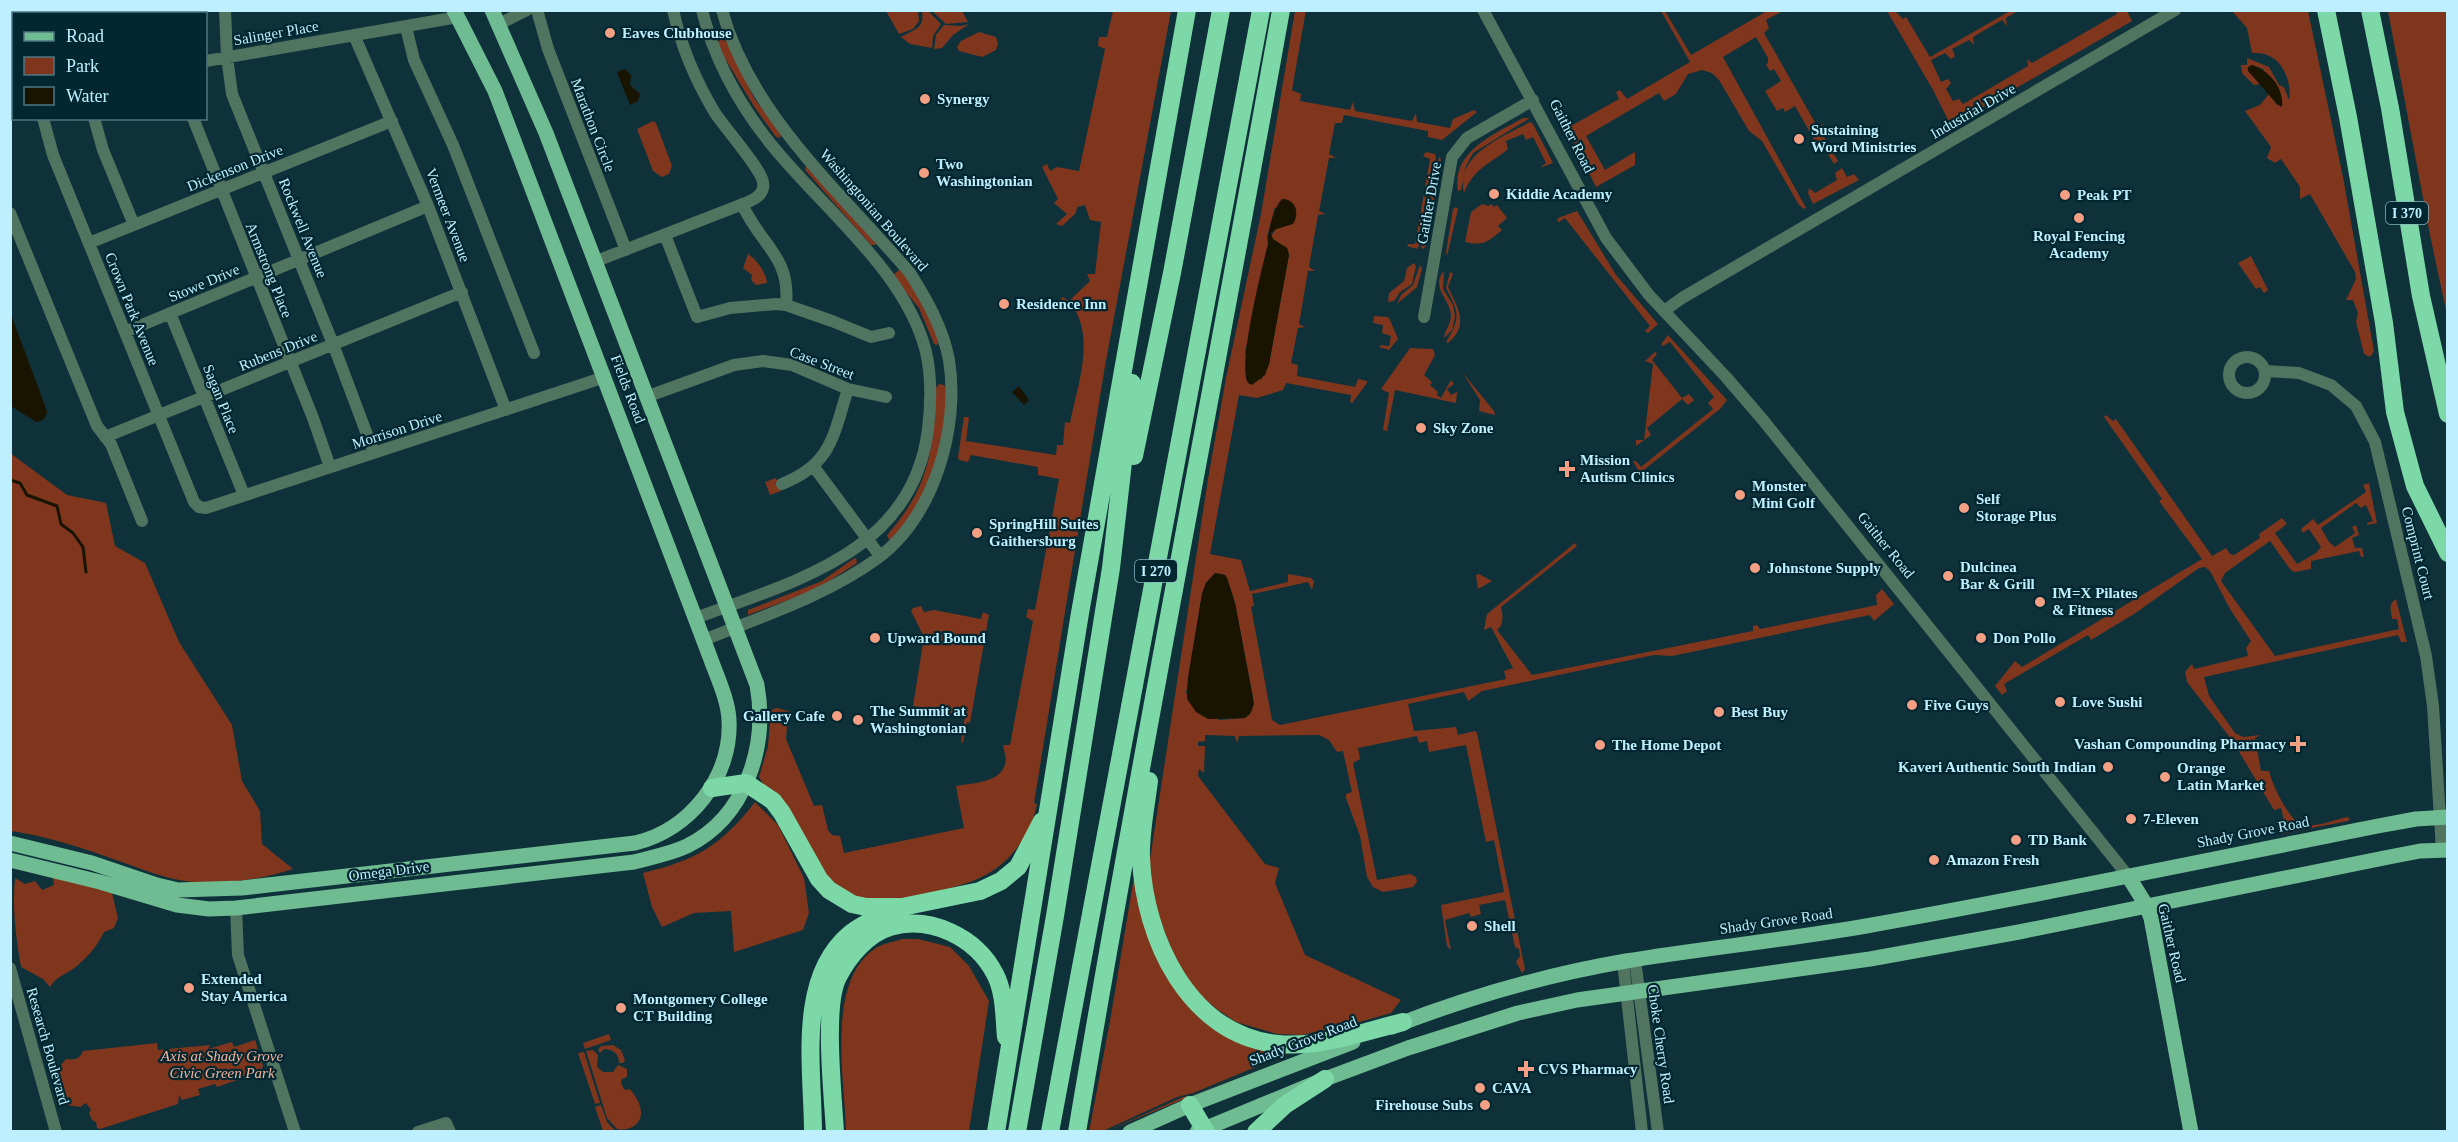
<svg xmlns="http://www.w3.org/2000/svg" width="2458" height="1142" font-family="Georgia,serif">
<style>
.green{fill:#80361d;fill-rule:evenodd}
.water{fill:#191400}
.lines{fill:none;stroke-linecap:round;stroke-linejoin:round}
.stream{stroke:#191400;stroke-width:3}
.minor{stroke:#517460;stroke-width:12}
.major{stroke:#70bc92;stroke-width:15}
.highway{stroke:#7cd8a6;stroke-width:18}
.poi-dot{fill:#f39f84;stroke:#032730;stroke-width:2}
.labels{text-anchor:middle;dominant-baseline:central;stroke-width:4.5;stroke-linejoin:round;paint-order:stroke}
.shield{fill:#032730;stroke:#86b3c0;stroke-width:1.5}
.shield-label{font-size:14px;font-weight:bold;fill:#beeffe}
.street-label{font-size:15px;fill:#beeffe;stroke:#032730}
.poi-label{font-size:15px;font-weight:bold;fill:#beeffe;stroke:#032730;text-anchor:start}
.park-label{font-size:15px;font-style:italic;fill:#f7b29b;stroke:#032730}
</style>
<rect width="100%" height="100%" fill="#0e313a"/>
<path class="green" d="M1306,10L1292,90L1301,94L1300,101L1350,110L1353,102L1355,111L1412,121L1416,113L1417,122L1450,128L1453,119L1474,110L1477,112L1442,140L1428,137V131L1344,115L1342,123H1335L1329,154L1336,158H1329L1319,211L1326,214L1318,215L1309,267L1315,271H1308L1299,324L1305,327L1298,328L1291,363L1298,365L1297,376L1355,387L1358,379L1367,381V383L1352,403L1350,402L1351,395L1286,383L1283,390L1257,398L1239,395L1210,554L1241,560L1250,591L1288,582V574L1311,578L1314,581L1312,590L1308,582L1252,594L1254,606L1251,607L1272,720L1280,725L1506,679L1504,671L1513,668L1491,627L1484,630L1487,614L1575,543L1577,546L1501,607C1503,615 1504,625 1497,630L1532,675L1753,631V626L1757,625L1760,629L1877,605L1876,595L1882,589L1894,604L1874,621L1870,615L1672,656L1654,655L1482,691L1468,701L1464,692L1408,704L1414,731L1456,727L1458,735L1475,731L1477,733L1525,969L1522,973L1516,962L1520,956L1519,949L1515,947L1505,900L1479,905L1481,914L1471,917L1469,913L1445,920L1451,950L1447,946L1441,905L1504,892L1494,840L1486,842L1466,745L1429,752L1427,741L1419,743L1417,736L1358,748L1360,759L1353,763L1377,880L1410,874L1416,877L1417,882L1413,887L1383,892L1373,887L1367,877L1360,836L1346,798V794L1352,792L1343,751L1337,752L1329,740L1319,735L1239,736L1237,743L1235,736L1205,735V741L1198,742V746H1205L1204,773L1199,769L1198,776L1265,864L1279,868L1275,883L1305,955L1401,1000L1391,1013L1345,1026L1301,1035L1277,1034L1236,1022L1218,1010L1202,997L1187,979L1175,959L1154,904L1149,866L1208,479L1226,378L1261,214L1295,11ZM1275,207L1289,225L1276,229L1271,236L1274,241L1287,248L1289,255L1269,364L1261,380L1245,353L1268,244L1267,237ZM1215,573L1225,575L1227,578L1235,603L1253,697L1252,711L1245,718L1219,720L1186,693L1202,594L1206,583Z
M886,11H918L919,21L913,29L899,34Z
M922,11H928L941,24L933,36L932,48L910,44L901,37C914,29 925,29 922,11Z
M932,11H962L968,22L946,24Z
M1113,11H1171L1105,366L1034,803L1037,804C1035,815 1031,824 1026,834C1002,877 968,885 923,894C888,901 867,907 835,886C825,880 767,792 759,777L768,746L771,710L777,708L795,713L788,714L786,739L814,806L822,805L828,830L832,835L840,836L844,853L964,828L956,786C971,783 1001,783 1005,764C1007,758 1004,751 1003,745H1010L1033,621L1026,617L1028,609L1035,610L1059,479L1038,475V467L971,455L968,462L959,460L958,457L964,417H969L966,441L1056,455L1057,445H1063L1065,422L1070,423C1077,386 1097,336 1070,303L1064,307L1060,300L1063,297L1069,301L1090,281L1087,274H1095L1101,222L1090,220L1085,205L1077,207L1076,213L1062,226L1056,224L1067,214L1054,203L1058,199L1042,167L1047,164L1050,171L1057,167L1079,171L1105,49L1098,46L1099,37H1107Z
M1661,11H1665L1691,55L1767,11H1783L1766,20L1769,28L1764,33L1817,126L1824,124L1819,128L1838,161L1834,164L1823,146L1819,148L1795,106L1785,112L1783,108L1777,111L1765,91L1781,81L1774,69L1770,71L1766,65L1768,63V58L1756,37L1723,57L1806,208L1804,209L1799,205L1762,141L1749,131L1719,80L1712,73L1702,70L1688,74L1676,94L1664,101L1659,93L1586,136L1605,170L1635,152V165L1596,187L1564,122L1567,120L1571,126L1619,99L1616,92L1620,90L1627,99L1690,62Z
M1887,11H1895L1903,19L1906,17L1930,57L2010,11H2018L2006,18L2007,26L2002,20L1973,37L1974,45L1969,40L1952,49L1955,56L1951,59L1945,53L1931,60L1941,82L1948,79L1951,83L1946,89L1953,101L1959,99L1963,104L2028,66L2027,59L2032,63L2117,14L2116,11H2127L2132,21L1951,126L1933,90Z
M2232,11H2308L2343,177L2374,351L2370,357L2364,354L2356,322L2358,313L2353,300H2346L2356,279L2355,272L2310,194L2300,199V187L2281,159L2275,163L2267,158L2271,147L2245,111L2260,105L2269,94L2278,106L2263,69L2252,65L2247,69L2261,84L2254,85L2242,73L2241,65H2247V58L2269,67L2279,85L2284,87L2289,100C2292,84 2284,61 2267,55C2263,53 2257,53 2252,53L2247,28Z
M2388,11H2447V315L2430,235Z
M969,24L953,35L942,48L934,49L936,35L944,25L961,26Z
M979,32L996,37L998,43L996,50L982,57L959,51L957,47L961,41Z
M722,39L727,42L754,98L781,134L780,138L776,137L755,108L718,47L717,42Z
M1523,118H1530L1473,153L1466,166L1461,190L1458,191C1451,151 1495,134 1523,118Z
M653,121L656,123L672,166L669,174L662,177L653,171L637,129Z
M1530,122L1533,124L1553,163L1540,168L1546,163L1533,137L1526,140L1523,134L1506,141L1508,149C1490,164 1474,168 1464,193C1455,154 1503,137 1530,122Z
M1426,152L1435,154L1436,157L1419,246L1417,249L1407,246L1408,244H1415L1430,159L1423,156Z
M1440,156L1441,162L1426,246L1423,249L1421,247L1437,162Z
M806,165L876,243V245H871L805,170Z
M1842,168L1847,177L1854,174L1859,180L1813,204L1808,193L1809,188L1815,193L1837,180L1835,173Z
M1482,204L1489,206L1491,204L1494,207L1497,205L1507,218L1498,226L1502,230C1487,242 1485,246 1465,242L1471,212Z
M1456,207L1458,209L1447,256L1446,252L1453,209Z
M1577,211L1616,275L1658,324L1648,333L1645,331L1650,326L1565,218L1559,222L1557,221L1558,218Z
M748,254C757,260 766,272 767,283L756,285L751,280L752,275L743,268Z
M2251,256L2268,290L2264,293L2260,287L2256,289L2238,263Z
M1414,263L1416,266L1412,284L1400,292L1394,301L1388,302L1389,293L1404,281L1407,268Z
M1420,265L1422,269L1417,287L1397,304L1401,295L1413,285Z
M899,270L906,275L932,323L939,342L937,345L934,344L919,308L895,279L894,274Z
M1444,271L1443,289L1453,305L1455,317L1452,330L1444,338C1445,330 1451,324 1451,315C1450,299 1430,287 1444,271Z
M1450,272L1453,274L1448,287C1457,306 1470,325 1448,343L1446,342C1461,317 1459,313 1446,288Z
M1374,316L1388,317L1390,320L1398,339L1389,350L1379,347L1381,345L1389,346L1391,336L1382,333L1383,325L1373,323Z
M1668,335L1727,400L1720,409L1640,473L1633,461H1636L1641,467L1713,409L1708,403L1714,397L1670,342L1663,346L1661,344Z
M1410,348L1433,349L1435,355L1424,375L1432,382L1430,385L1438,392L1437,395L1441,398L1451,380L1454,384L1447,389L1451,395L1457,392L1456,403L1395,390L1387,431L1383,430L1389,393L1381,389Z
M1655,352L1657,354L1652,360L1682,398L1689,394L1694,400L1688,405L1682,399L1647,428L1651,435L1636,446V440H1644L1653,364L1645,361Z
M1462,372L1494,411L1495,415L1479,411L1480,400Z
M939,384L944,385L947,390C944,440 931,507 889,540L887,535C930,487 933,450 936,388Z
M2106,415L2113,421L2116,419L2212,556L2226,548L2230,554L2234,555L2260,538L2259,534L2282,518L2287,524L2275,533L2297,564L2316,553L2321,547L2309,529L2303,533L2301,529L2313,519L2318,525L2366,492L2363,485L2369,483L2377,523L2367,525V523L2373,521L2366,505L2361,508L2356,503L2321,528L2329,542L2335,547L2355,533L2352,527L2356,525L2359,535L2352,538L2355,548H2362L2364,557H2361L2359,551L2311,561V569L2294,572L2290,569L2270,541L2225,573L2221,581L2275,656L2399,629L2397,619H2392C2391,611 2388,604 2396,599L2407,642H2401L2398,635L2204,677L2209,696L2235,733L2243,737L2261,735L2255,738L2261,771H2269C2272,784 2290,824 2304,825C2317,827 2334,820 2347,817L2350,819L2348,821L2281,834L2278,828L2285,824L2281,808L2274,810L2232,740L2187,682L2185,672L2192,664L2194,669L2248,656L2246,648L2251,641L2230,609L2210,571L2205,567L2199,568L2134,614L2091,640L2088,635L2004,684L2007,691L2002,695L1995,686L2015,661L2022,667L2202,559L2159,501L2162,499L2104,417Z
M10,453L67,495L106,503L115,546L145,563L179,642L232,725L242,781L260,811L262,844L293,869C259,880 215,887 179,880C157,876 135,866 113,859C80,847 46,836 11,831Z
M776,478L781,491L770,495L765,482Z
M856,558L857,563L815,590L748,615V610L822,581L853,559Z
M1479,574L1492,581L1478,589L1476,575Z
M921,606L924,612L934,610L981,619L983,612L989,615L970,723L967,722L963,743L961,741L965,716L913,706L924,637L911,611L913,608Z
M755,802L778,825L804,878L809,913L803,930L734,952L731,911L694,913L662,927L652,907L643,873C696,860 721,846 755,802Z
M52,874L112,893L118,918L114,928L104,932C97,947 86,959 73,969C64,975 56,977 50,987L43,979L21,967C16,937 12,909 15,878L25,884L35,881L42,890L54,885Z
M1134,877H1136L1186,1002L1299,1049L1193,1093L1177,1097L1103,1131L1089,1132L1110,1021Z
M902,939H918L950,947L969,966L989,1001L969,1131H846C845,1080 825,981 876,948C883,943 895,942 902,939Z
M609,1034L611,1040L585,1049L583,1043Z
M255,1040L263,1066L260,1072L217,1087L215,1084L198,1089L200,1095L182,1100L179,1095L178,1104L100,1129L97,1128L96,1122L92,1120L89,1113L91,1110L86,1103L80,1107L68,1105L57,1070L66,1059C74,1060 79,1060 83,1051L157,1043L158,1050L210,1045L208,1049L232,1042L234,1047Z
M613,1045L621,1050L625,1060L623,1063H619C619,1054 613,1049 604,1049L600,1053L598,1050L601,1046Z
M593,1050L598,1055L597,1067L603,1072H613L618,1065L627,1069V1077L622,1079L621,1084L625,1090L630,1089C634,1095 639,1100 640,1107C645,1122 631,1132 617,1129L607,1118L586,1051Z
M584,1052L600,1103L595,1104L578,1053Z
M1295,1053L1107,1131L1183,1097L1192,1096Z
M601,1105L607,1122L614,1129L612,1131H603L595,1107Z"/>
<path class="water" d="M2252,65C2270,71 2284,88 2282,107L2277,104L2248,71V67Z
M625,69L631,75L630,85L640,94L638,101L630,105L617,72Z
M1282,199C1296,199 1300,213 1293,224L1276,229L1271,233L1273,239L1287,248L1289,255L1269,364L1265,375L1252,385L1248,383C1237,367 1262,267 1268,244C1267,233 1274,207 1282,199Z
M10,312L47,411C46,418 43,421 36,422L11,406Z
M1019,386L1029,400L1024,405L1012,392Z
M1215,573L1225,575L1227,578L1235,603L1254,704L1250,714L1245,718L1208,719L1196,712L1187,699L1188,677L1202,594L1206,583Z"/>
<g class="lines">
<path class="stream" d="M10,480L20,483L27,495L57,506L61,524L73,533L83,547L86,572"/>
<path class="minor" d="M30,10V14
M80,10V14
M175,10V14
M225,10L227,57L232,94L333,344L374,453
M537,10L548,49L626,250
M1483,10L1606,238L1649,295L1726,377L1763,420L2128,876
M499,24L527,10
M406,27L414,60L453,145L534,353
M354,35L428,206L506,410
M206,61L458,17
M43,118L53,155L194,502L199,507L206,508L605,377
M94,118L103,150L134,225
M193,118L313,418L330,467
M742,204C760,245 791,256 786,305
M10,213L97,426L111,444L142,521
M665,235L697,317L730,308L776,304L786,305L832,321L871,337L889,333
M89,243L392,121
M594,262L748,202C757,198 765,193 763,182C761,169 725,128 715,113C697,83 681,46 673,10
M1664,311L1682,298L2175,10
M170,313L244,495
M1424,317L1452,157L1467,138L1533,100
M125,332L428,206
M2229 375a18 18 0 1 1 36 0a18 18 0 1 1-36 0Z
M2265,371L2299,373L2331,385L2356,406L2375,442L2426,656L2433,706L2442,850
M646,397L734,365L763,361L792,365L848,389L886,397
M105,437L462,292
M814,467L880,556
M782,484C832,464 833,436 848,389
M696,618C794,581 913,553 928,429C931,404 932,378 926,352C906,271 821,207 770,143C739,104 714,59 702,10
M704,640C763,616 826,596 878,558C934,516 960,428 949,360C943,328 927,300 910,273C841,192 751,116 722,10
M236,908L238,955L295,1132
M1635,960L1658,1132
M1623,962L1642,1132
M10,968L56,1132
M418,1132L446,1123L450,1132"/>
<path class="major" d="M10,843L92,863L157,885L178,890L242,888L635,843C690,830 732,777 729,720C728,699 717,677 710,657L495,91L454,10
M10,860L100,882L177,905L209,909L236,908L634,862C652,857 670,854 687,846C746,817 768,746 757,685L546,133L492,10
M2128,876L2146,905L2151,918L2191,1132
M1392,1027C1468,997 1545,975 1626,961C1705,948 1786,940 1866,926C2037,896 2207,860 2378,826L2416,819L2448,817
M1130,1132L1190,1105L1353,1042
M1197,1132L1325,1079L1408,1048L1518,1013L1577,1000L1870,959L2019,932L2384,858L2420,851L2448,850"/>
<path class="highway" d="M2326,10L2348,117L2384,323L2395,412L2415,486L2448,553
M2370,10L2390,108L2421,296L2448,414
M1134,456L1172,273L1221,10
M1149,781C1146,806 1140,833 1141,858C1144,937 1188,1035 1278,1044C1319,1048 1363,1032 1403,1022
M712,788L746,783L773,801L782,813L819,879L829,890L852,904L866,907H902L980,891L1001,881L1018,867L1042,821
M1190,1105L1206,1132
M813,1132C813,1070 796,979 850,934C863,923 880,917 895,910
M835,1132C833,1096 823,1005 838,977C848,957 868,933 890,927C930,915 976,937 995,974C1005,993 1004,1017 1006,1037
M996,1132L1080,613L1187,10
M1017,1132L1055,916L1111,568L1132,383
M1050,1132L1261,10
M1077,1132C1140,757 1214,384 1281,10
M1256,1132L1285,1105L1325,1079"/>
</g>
<g class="poi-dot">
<circle cx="610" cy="33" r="6"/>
<circle cx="925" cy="99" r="6"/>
<circle cx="1799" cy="139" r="6"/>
<circle cx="924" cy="173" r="6"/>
<circle cx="1494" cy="194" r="6"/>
<circle cx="2065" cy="195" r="6"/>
<circle cx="2079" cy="218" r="6"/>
<circle cx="1004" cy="304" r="6"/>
<circle cx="1421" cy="428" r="6"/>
<path d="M1564 460h6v6h6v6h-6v6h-6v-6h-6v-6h6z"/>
<circle cx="1740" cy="495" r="6"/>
<circle cx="1964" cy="508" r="6"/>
<circle cx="977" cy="533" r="6"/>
<circle cx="1755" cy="568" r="6"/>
<circle cx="1948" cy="576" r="6"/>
<circle cx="2040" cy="602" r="6"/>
<circle cx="875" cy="638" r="6"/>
<circle cx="1981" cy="638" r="6"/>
<circle cx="2060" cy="702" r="6"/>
<circle cx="1912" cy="705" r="6"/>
<circle cx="1719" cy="712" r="6"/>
<circle cx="837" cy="716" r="6"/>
<circle cx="858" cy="720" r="6"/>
<path d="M2295 735h6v6h6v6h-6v6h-6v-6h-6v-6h6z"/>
<circle cx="1600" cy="745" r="6"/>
<circle cx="2108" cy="767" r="6"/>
<circle cx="2165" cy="777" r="6"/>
<circle cx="2131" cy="819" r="6"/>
<circle cx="2016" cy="840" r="6"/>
<circle cx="1934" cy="860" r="6"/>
<circle cx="1472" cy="926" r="6"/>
<circle cx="189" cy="988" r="6"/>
<circle cx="621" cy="1008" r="6"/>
<path d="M1523 1060h6v6h6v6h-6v6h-6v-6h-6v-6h6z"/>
<circle cx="1480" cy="1088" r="6"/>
<circle cx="1485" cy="1105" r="6"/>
</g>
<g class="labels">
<g class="shield">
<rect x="2386" y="202" width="42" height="22" rx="4.5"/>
<rect x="1135" y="560" width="42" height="22" rx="4.5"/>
</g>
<g class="shield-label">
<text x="2407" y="213">I 370</text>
<text x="1156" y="571">I 270</text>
</g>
<g class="street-label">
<text transform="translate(276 33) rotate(-10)">Salinger Place</text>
<text transform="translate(1973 111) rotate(-30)">Industrial Drive</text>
<text transform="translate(593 125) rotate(69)">Marathon Circle</text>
<text transform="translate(1572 136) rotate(63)">Gaither Road</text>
<text transform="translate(235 168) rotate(-22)">Dickenson Drive</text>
<text transform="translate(1429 203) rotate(-80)">Gaither Drive</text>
<text transform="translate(874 210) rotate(49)">Washingtonian Boulevard</text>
<text transform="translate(448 215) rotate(69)">Vermeer Avenue</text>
<text transform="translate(303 228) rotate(68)">Rockwell Avenue</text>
<text transform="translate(269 270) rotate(68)">Armstrong Place</text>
<text transform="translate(204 283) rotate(-23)">Stowe Drive</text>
<text transform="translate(132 309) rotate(68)">Crown Park Avenue</text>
<text transform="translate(278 351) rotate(-22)">Rubens Drive</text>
<text transform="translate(822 363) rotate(21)">Case Street</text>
<text transform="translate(628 389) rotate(69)">Fields Road</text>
<text transform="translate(221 399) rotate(68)">Sagan Place</text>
<text transform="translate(397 430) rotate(-18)">Morrison Drive</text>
<text transform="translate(1886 545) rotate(51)">Gaither Road</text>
<text transform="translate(2418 553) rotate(76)">Comprint Court</text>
<text transform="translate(2253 832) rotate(-11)">Shady Grove Road</text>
<text transform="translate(389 871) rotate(-7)">Omega Drive</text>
<text transform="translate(1776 921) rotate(-8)">Shady Grove Road</text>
<text transform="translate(2172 943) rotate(77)">Gaither Road</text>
<text transform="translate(1303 1041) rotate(-21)">Shady Grove Road</text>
<text transform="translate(1661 1044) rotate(82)">Choke Cherry Road</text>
<text transform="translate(48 1046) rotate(74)">Research Boulevard</text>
</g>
<g class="poi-label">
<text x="622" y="33">Eaves Clubhouse</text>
<text x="937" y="99">Synergy</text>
<text x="1811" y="130">Sustaining<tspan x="1811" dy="17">Word Ministries</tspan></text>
<text x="936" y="164">Two<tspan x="936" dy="17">Washingtonian</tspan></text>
<text x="1506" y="194">Kiddie Academy</text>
<text x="2077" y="195">Peak PT</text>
<text x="2079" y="236" text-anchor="middle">Royal Fencing<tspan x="2079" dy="17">Academy</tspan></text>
<text x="1016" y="304">Residence Inn</text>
<text x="1433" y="428">Sky Zone</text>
<text x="1580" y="460">Mission<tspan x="1580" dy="17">Autism Clinics</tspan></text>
<text x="1752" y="486">Monster<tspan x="1752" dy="17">Mini Golf</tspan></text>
<text x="1976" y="499">Self<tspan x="1976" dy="17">Storage Plus</tspan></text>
<text x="989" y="524">SpringHill Suites<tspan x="989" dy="17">Gaithersburg</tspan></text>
<text x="1960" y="567">Dulcinea<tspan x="1960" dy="17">Bar &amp; Grill</tspan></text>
<text x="1767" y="568">Johnstone Supply</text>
<text x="2052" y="593">IM=X Pilates<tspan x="2052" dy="17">&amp; Fitness</tspan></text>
<text x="887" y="638">Upward Bound</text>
<text x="1993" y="638">Don Pollo</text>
<text x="2072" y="702">Love Sushi</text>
<text x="1924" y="705">Five Guys</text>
<text x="870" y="711">The Summit at<tspan x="870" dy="17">Washingtonian</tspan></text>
<text x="1731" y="712">Best Buy</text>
<text x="825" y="716" text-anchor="end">Gallery Cafe</text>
<text x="2286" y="744" text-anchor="end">Vashan Compounding Pharmacy</text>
<text x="1612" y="745">The Home Depot</text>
<text x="2096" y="767" text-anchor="end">Kaveri Authentic South Indian</text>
<text x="2177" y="768">Orange<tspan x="2177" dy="17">Latin Market</tspan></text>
<text x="2143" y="819">7-Eleven</text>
<text x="2028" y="840">TD Bank</text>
<text x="1946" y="860">Amazon Fresh</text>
<text x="1484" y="926">Shell</text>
<text x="201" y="979">Extended<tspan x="201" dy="17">Stay America</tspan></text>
<text x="633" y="999">Montgomery College<tspan x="633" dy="17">CT Building</tspan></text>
<text x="1538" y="1069">CVS Pharmacy</text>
<text x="1492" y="1088">CAVA</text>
<text x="1473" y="1105" text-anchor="end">Firehouse Subs</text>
</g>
<g class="park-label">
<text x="222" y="1056">Axis at Shady Grove<tspan x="222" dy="17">Civic Green Park</tspan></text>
</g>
</g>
<rect width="2458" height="1142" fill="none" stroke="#beeffe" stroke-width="24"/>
<rect x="12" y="12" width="195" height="108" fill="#032730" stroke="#4e7782" stroke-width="1.5"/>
<rect x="24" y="32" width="30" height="9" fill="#70bc92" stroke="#4e7782" stroke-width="1.5"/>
<text x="66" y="42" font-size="18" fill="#beeffe">Road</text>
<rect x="24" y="57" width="30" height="18" fill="#80361d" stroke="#4e7782" stroke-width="1.5"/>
<text x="66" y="72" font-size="18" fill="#beeffe">Park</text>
<rect x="24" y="87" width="30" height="18" fill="#191400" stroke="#4e7782" stroke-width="1.5"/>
<text x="66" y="102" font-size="18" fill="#beeffe">Water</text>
</svg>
